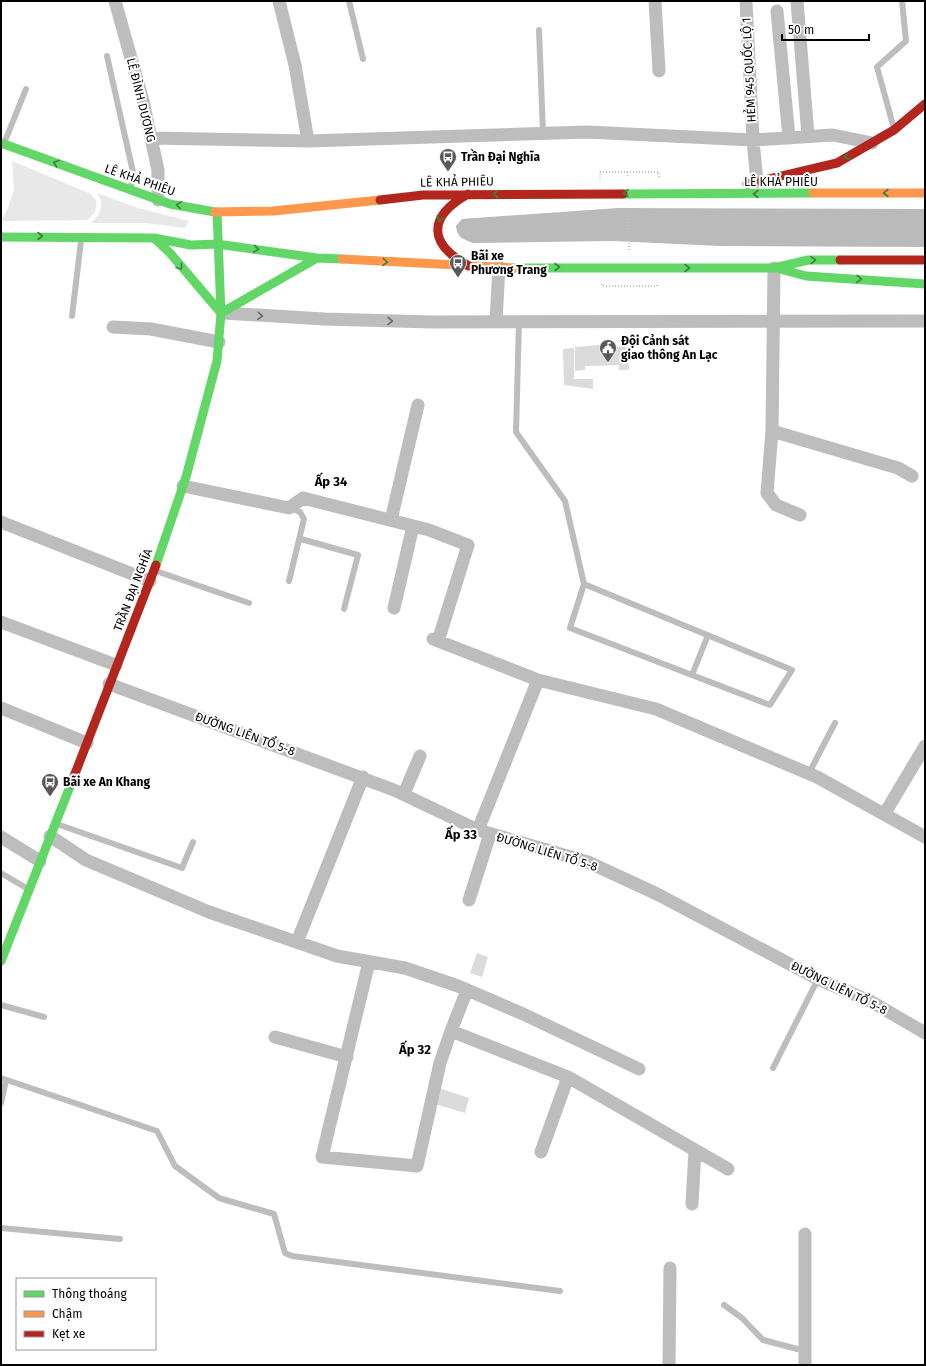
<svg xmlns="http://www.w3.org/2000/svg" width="926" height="1366" font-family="'Fira Sans',sans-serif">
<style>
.green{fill:#e8e8e8}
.water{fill:#bababa}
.building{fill:#dbdbdb}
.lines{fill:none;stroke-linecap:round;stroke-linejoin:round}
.path{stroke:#c2c2c2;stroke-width:2;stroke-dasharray:1 2;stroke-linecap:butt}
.lane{stroke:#bdbdbd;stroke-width:6}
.street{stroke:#bdbdbd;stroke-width:13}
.fast{stroke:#63d668;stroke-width:9}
.slow{stroke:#ff974d;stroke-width:9}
.jam{stroke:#b3261e;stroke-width:9}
.oneway{stroke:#3b803e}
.oneway2{stroke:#686868}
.labels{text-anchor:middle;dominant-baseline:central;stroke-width:4;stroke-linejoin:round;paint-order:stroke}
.street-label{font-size:12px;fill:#000;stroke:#fff}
.poi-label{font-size:12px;font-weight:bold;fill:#000;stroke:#fff;text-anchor:start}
.neighbourhood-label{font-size:13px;font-weight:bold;fill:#000;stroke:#fff}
</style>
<rect width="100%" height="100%" fill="#fff"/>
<path class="green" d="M12,161L91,194L97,202L95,212L88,220L1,221L8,208L14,189Z
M97,193L138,208L189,221L185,228L145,223H91C101,214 105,204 97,193Z"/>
<path class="water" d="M618,208L925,209V247L720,246L613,241L473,243C462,239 457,237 456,226L462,219Z"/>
<path class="building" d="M600,345V346H604L603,345L612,347L628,346L629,370H619V365L585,366V370L575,371V347Z
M574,348V379H593V389L564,385L563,349Z
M477,953L488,957L482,977L470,973Z
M439,1088L469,1098L465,1113L435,1104Z"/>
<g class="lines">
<path class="path" d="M627,172L628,177
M600,178V172H659V178
M628,210L629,251
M602,284V286H657V285"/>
<path class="lane" d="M349,1L363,59
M539,30L543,133
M107,56L133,172L131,187
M893,125L877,67L906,41L902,1
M5,141L26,89
M72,316L81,241
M519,321L516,432L565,501L584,584L570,628L770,705L792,670L584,584
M301,539L358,555L344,609
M156,571L249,603
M289,581L304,519L300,512L289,508
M692,675L708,635
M809,773L835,723
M57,824L182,868L193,842
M1,873L28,889
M1,1005L44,1017
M773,1068L818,979
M1,1078L157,1131L175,1166L219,1198L274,1214L285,1253L292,1256L560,1291
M1,1103L6,1080
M1,1228L120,1239
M724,1305L742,1318L763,1340L805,1351"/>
<path class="street" d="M115,1L143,101L158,170V200
M279,1L295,65L308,141
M655,1L659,71
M746,1L753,140L757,182
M797,1L808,136
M777,11L789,138
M151,138L308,141L587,132L753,140L833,135L872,143
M774,268L772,431L767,493L776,505L800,515
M223,313L324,319L432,322L925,321
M496,321L499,267
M113,327L151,329L219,342
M772,431L898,468L912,476
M183,486L289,508L303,498L429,530L468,545L438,641
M391,520L418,405
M1,522L150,581
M394,608L413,526
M1,622L116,665
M433,639L538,680L656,709L817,777L925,837
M109,684L394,790L478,830L588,862L657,894L818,979L872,1002L925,1033
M1,708L87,743
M404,794L420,756
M885,813L925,746
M478,830L538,680
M50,836L86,860L209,912L337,956L405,968L458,986L523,1014L639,1069
M1,837L40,861
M469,900L490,834
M297,942L363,777
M369,962L322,1157L417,1166L440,1063L451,1031
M467,990L451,1031L568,1077L728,1169
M275,1037L347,1057
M541,1152L568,1077
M692,1204L695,1150
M669,1365L670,1268
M805,1365V1234"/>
<path class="fast" d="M1,143L170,204L215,212
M623,194L813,193
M1,237L154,238L191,245L217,244L317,258L342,259
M154,238L170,253L221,313L317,258
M514,268H774L808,260H840
M780,269L806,276L925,284
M156,565L186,477L217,361L221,313L217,212
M1,961L71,784"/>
<path class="slow" d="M813,193H925
M215,212L273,211L380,200
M342,259L514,268"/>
<path class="jam" d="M747,184L837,163L894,130L925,104
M468,194C427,217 428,244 469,266
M380,200L423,195L623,194
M840,260H925
M71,784L156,565"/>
</g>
<defs><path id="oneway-chevron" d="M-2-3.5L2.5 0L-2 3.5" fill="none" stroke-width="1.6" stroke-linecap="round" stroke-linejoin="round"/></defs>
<g class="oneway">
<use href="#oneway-chevron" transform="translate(847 157) rotate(150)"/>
<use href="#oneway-chevron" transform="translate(56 163) rotate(-160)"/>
<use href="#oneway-chevron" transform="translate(626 193) rotate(-179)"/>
<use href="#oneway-chevron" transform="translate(886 193) rotate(180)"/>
<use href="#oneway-chevron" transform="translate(496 194) rotate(180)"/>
<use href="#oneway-chevron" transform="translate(756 194) rotate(180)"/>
<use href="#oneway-chevron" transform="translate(179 205) rotate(-171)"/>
<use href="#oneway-chevron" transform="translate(440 219) rotate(107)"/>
<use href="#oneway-chevron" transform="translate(40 236)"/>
<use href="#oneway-chevron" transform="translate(256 249) rotate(8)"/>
<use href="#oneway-chevron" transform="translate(813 260) rotate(-2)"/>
<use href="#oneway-chevron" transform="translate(385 262) rotate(3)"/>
<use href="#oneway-chevron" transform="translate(180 267) rotate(52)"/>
<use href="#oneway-chevron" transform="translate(557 267)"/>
<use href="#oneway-chevron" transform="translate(687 268)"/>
<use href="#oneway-chevron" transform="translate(859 279) rotate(4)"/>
</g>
<g class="oneway2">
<use href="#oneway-chevron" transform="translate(260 316) rotate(4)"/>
<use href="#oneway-chevron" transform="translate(390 321) rotate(1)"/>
</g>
<defs>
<symbol id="bus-pin" viewBox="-11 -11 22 30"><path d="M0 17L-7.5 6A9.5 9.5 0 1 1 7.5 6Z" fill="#595959" stroke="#fff"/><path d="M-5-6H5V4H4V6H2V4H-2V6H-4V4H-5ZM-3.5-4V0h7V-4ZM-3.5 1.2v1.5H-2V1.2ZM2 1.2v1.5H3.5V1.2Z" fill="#fff"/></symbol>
<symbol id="civic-pin" viewBox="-11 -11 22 30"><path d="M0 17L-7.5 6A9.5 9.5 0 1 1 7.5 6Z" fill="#595959" stroke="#fff"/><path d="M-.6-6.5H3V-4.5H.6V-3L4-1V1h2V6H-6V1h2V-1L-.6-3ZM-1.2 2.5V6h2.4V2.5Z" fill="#fff"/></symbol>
</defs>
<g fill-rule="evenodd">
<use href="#bus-pin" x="438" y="147" width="20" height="27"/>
<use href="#bus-pin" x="448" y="253" width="20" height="27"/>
<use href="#civic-pin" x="598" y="338" width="20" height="27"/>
<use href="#bus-pin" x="40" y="772" width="20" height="27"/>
</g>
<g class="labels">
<g class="street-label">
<text transform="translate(749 70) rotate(-93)">HẺM 945 QUỐC LỘ 1</text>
<text transform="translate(141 100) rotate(76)">LÊ ĐÌNH DƯƠNG</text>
<text transform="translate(140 180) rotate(19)">LÊ KHẢ PHIÊU</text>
<text transform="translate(457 182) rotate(-1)">LÊ KHẢ PHIÊU</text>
<text x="781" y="182">LÊ KHẢ PHIÊU</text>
<text transform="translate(133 590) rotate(-69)">TRẦN ĐẠI NGHĨA</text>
<text transform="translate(245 734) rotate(20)">ĐƯỜNG LIÊN TỔ 5-8</text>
<text transform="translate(547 852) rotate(17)">ĐƯỜNG LIÊN TỔ 5-8</text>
<text transform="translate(839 988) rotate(26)">ĐƯỜNG LIÊN TỔ 5-8</text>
</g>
<g class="poi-label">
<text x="461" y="157">Trần Đại Nghĩa</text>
<text x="471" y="256">Bãi xe<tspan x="471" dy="14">Phương Trang</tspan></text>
<text x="621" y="341">Đội Cảnh sát<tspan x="621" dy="14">giao thông An Lạc</tspan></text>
<text x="63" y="782">Bãi xe An Khang</text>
</g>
<g class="neighbourhood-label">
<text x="331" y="481">Ấp 34</text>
<text x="461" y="834">Ấp 33</text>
<text x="415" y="1049">Ấp 32</text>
</g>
</g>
<rect width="926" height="1366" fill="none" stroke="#000000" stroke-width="4"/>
<rect x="16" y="1278" width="140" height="72" fill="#ffffff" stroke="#999999"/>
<rect x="24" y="1291" width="20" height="6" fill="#63d668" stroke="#999999"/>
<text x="52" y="1298" font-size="12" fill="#000000">Thông thoáng</text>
<rect x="24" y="1311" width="20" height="6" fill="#ff974d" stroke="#999999"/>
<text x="52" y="1318" font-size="12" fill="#000000">Chậm</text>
<rect x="24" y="1331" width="20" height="6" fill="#b3261e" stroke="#999999"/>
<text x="52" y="1338" font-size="12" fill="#000000">Kẹt xe</text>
<path d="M782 34v6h87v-6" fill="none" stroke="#000000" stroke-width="2"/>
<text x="788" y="34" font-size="12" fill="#000000" stroke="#ffffff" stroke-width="3" paint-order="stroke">50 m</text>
</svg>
